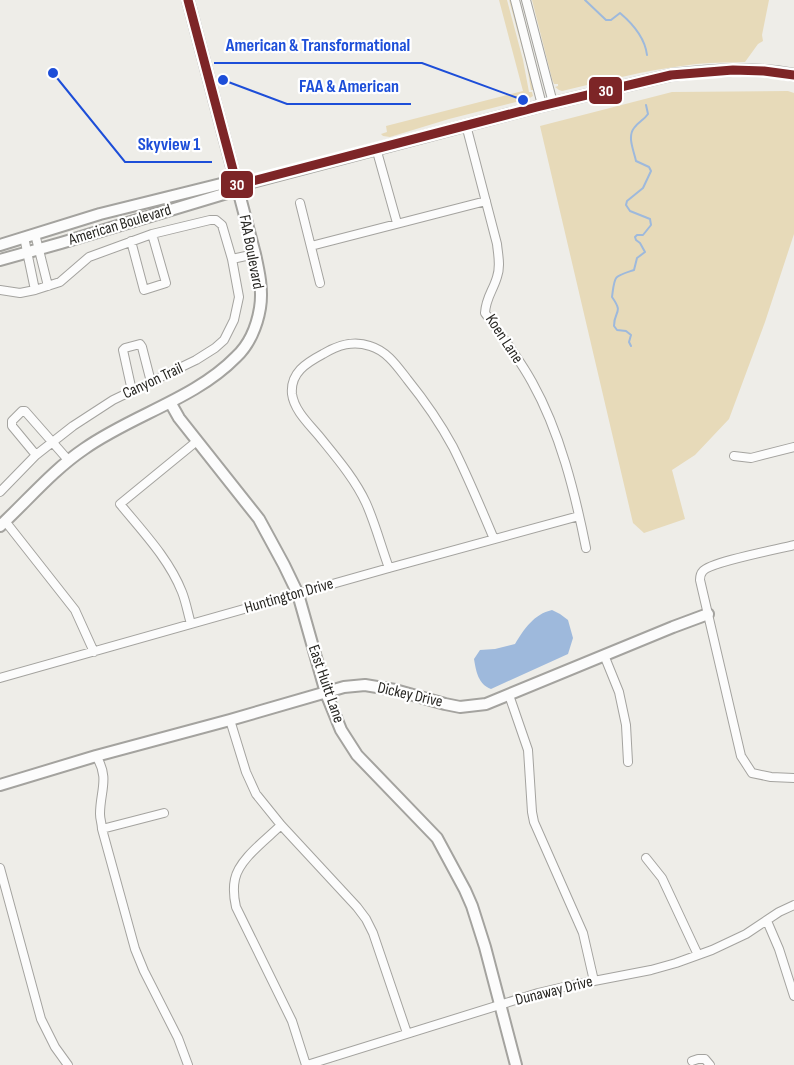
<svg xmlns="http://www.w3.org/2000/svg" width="794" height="1065" font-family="'Sofia Sans Condensed',sans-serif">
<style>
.green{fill:#e7dab9}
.water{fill:#9eb9dc}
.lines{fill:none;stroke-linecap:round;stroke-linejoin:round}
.stream{stroke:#9eb9dc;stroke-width:2}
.street-casing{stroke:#a4a39f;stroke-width:10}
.secondary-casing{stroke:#a4a39f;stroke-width:14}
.street{stroke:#fcfcfc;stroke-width:8}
.secondary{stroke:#fcfcfc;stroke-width:10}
.bus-1-casing{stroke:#fff;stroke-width:14}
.bus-1{stroke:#7d2527;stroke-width:9}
.labels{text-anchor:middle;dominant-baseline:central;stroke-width:4.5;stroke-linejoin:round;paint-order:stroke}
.street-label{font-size:16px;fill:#282723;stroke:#fff}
.leader{fill:none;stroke:#1d4ed8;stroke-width:2}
.callout-dot{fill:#1d4ed8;stroke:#fff;stroke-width:2}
.callout-label{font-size:18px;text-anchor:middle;font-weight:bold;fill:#1d4ed8;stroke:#fff;stroke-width:4.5;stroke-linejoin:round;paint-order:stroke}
.line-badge{stroke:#fff;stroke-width:2}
.badge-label{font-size:16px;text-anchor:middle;font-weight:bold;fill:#fff}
</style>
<rect width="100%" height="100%" fill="#eeede8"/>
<path class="green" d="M499,0H507L523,60L529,92H532L533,96L528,99L449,119L390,137L383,136L381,134L387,132L386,126L523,91Z
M509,0H511L534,90H531L527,66Z
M532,0H769L762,35L763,41L758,44L745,62C727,63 708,62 689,65C646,70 604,81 562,91L559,90L555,87L558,86V84H554L552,79Z
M788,91L794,93V234L765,322L729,419L695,455L672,470L685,519L644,533L633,523L540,126L672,92Z"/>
<path class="water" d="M552,610L560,614L568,620L573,638L568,654L491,689C478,684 476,671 474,659L480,650L495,649L515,644C524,629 534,614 552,610Z"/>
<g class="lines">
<path class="stream" d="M585,0L606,20H611L620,13C633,24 645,38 647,55
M631,346L629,342L631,335L626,331L617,330L614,326C614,310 624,314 612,297C615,275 613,277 634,270L637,258L645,252L640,243L636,240L635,237L637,235H643L651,225L650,219L630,211L626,205L627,201L643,188L651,171L649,167L636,161C634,151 627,137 634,128C638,122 644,120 648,114L646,105"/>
<defs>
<path id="street" d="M515,0L542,105
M526,0L553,103
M466,125L497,244C498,255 501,266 497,277C493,291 486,297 485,313C501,335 519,358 532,382C560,432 575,493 586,548
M376,148L397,223
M300,203L320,283
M35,234L48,286
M24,237L35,290
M131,241L144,290L166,283L152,234
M311,246L486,201
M232,259L255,254
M0,290L20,293L35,290L60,282L89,257L152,234L210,220H216L222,225L232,259L239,297L234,320L224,340L215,348L196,360L113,400L73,426L36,455L0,492
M132,391L123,350L125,348L140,344L142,347L151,382
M36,455L12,426V421L22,411H25L69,461
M734,456L751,458L794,447
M5,521L75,610L94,652
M794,545C779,549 710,562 703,571C700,574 700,577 700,580L741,756L752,773L771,777L794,778
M389,568C381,546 375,523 366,503C355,479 336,457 319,436C309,424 294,410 292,394C290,373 306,363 323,354C338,345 353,340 370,346C387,351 397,366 407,379C424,400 440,423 453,447C468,477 481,508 494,539
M191,624C188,614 186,602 182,592C169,559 143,532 120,504L197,441
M604,655L619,692L626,725L628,762
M0,678L389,568L579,516
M509,695L528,750L532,812L534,822L583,933L594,981
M230,720L246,772L256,794L281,825L357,907L366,919L373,933L407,1033
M96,756C110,778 100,791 100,814C100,819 102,824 102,829L135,949L144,971L178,1038L188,1065
M281,825C267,839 239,859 235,879C233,888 234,898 236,907L292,1021L306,1065
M102,829L164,813
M646,858L662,878L698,955
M0,868L41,1019L55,1047L68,1065
M767,921L779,949L794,996
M692,1061L698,1059H705L710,1065
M307,1065L538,993L568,986L651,970L676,963L712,950L746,934L779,912L794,905"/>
<path id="secondary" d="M0,245L100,214L209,187L225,183L237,185L252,182L537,107L671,75C712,70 754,67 794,75
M0,260L61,243L227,193L237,185
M170,402L179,418L259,519L284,565L298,594L326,693L341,730L357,755L437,838L465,890L472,906L485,947L516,1065
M0,526C28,500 53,470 84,449C132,415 195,399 236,357C249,345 257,326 260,308C263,290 259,272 255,254L188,0
M0,785L96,756L230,720L344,687L365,685L395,690L445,704L460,707L486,704L673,627L708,614"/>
</defs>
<use href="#street" class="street-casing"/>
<use href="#secondary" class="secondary-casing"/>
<use href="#street" class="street"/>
<use href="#secondary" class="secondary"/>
<defs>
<path id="bus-1" d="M188,0L237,185L537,107L671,75L733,70L764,71L794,75"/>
</defs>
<use href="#bus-1" class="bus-1-casing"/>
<use href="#bus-1" class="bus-1"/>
</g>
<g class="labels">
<g class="street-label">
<text transform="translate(120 225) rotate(-17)">American Boulevard</text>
<text transform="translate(251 252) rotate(79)">FAA Boulevard</text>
<text transform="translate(504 339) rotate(57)">Koen Lane</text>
<text transform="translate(153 381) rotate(-25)">Canyon Trail</text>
<text transform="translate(289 596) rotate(-16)">Huntington Drive</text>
<text transform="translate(326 684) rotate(71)">East Huitt Lane</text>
<text transform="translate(410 695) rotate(13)">Dickey Drive</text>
<text transform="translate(554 991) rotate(-14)">Dunaway Drive</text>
</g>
</g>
<path class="leader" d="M523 100L422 63H214M223 80L287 104H411M53 73L125 162H212"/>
<g class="callout-dot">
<circle cx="523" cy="100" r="6"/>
<circle cx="223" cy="80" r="6"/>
<circle cx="53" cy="73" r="6"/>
</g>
<g class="callout-label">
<text x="318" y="51">American &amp; Transformational</text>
<text x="349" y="92">FAA &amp; American</text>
<text x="169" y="150">Skyview 1</text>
</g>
<g class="line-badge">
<rect x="588" y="76" width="35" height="29" rx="6" fill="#7d2527"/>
<rect x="220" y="170" width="34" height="29" rx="6" fill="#7d2527"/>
</g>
<g class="badge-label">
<text x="606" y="96">30</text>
<text x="237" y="190">30</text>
</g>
</svg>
